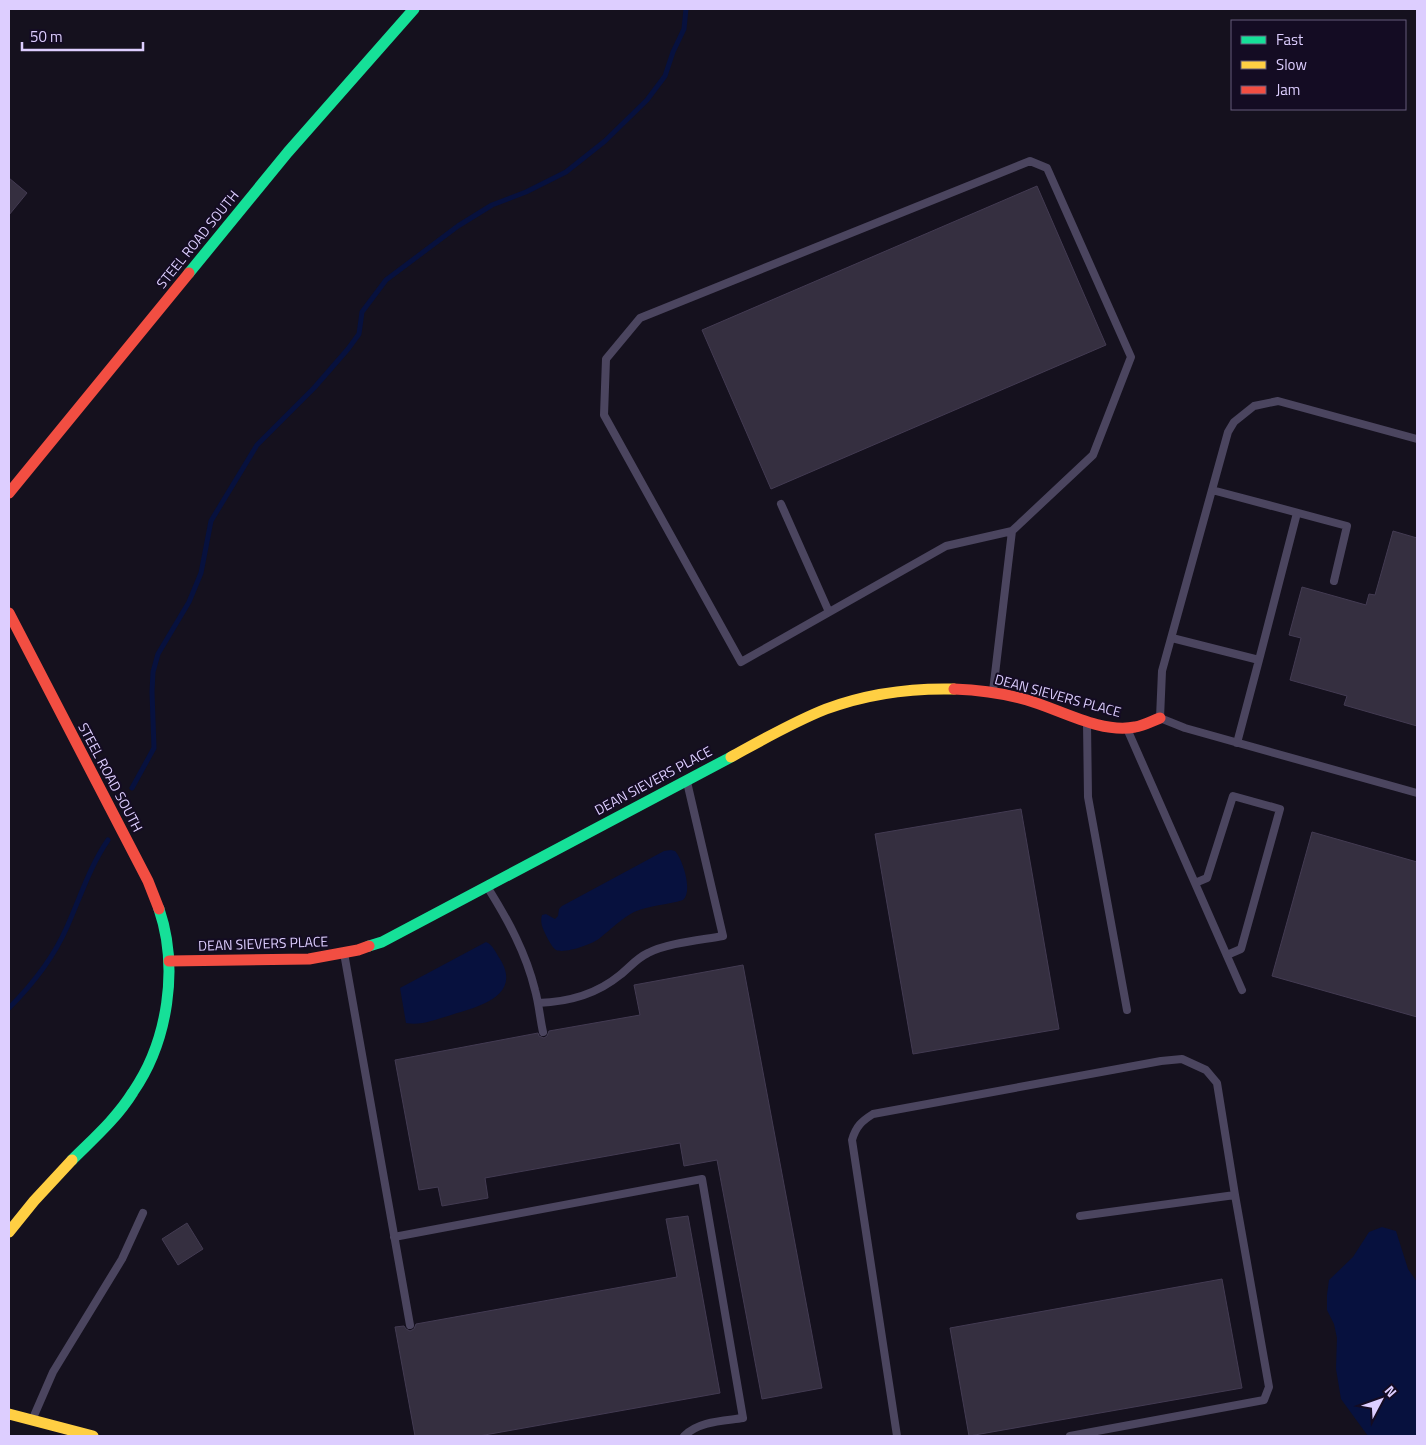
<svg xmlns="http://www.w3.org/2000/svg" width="1426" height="1445" font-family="'Titillium Web',sans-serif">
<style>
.water{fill:#07113e}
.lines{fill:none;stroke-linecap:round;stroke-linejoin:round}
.stream{stroke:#07113e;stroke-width:5}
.building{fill:#352f40;stroke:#433b52}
.lane{stroke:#4b455f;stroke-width:8}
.fast{stroke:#16e098;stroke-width:11}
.slow{stroke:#ffcf43;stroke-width:11}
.jam{stroke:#f24e42;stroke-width:11}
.labels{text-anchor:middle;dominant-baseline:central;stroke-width:4;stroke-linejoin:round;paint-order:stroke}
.street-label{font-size:14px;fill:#ddceff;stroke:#140c23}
</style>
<rect width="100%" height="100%" fill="#15111e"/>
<path class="water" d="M671,850L675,851C683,860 693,891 683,900C667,905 650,905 634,912C621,919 611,929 600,938C593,944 565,954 556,950C553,948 551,944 549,941C545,933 539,924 542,915L546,914L555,919L558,916L559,909L562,906L664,851Z
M486,942C493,945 496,953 500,959C524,998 473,1008 448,1016C434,1020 420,1026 406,1023L400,988Z
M1382,1227L1396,1231L1408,1269L1417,1282V1436H1368L1341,1399L1336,1369L1337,1338L1334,1324L1327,1310V1295L1329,1280L1353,1257L1369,1232Z"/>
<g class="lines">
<path class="stream" d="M132,788L154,748L152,692L153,672L158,654L189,602L201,573L211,521L257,445L314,388L348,349L359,334L362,312L386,280L458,226L492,205L526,192L566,172L605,141L647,100L665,76L673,52L684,29L686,9
M9,1008C33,984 53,959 67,927C80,898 90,866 108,840"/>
</g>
<path class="building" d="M9,178L27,193L9,215Z
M1037,186L1106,345L771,489L702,330Z
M1393,531L1417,538V726L1344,705L1347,696L1290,680L1301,638L1289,635L1302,587L1366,605L1369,594L1375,595Z
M1021,809L1059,1029L913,1054L875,834Z
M1312,832L1417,862V1017L1272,976Z
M743,965L822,1388L762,1399L717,1160L684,1166L680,1143L485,1178L488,1198L442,1206L438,1187L419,1190L395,1060L538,1033L539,1036L544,1038L547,1036L549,1031L640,1015L634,985Z
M688,1216L720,1393L479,1436H415L395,1327L404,1326L406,1329L410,1331L414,1329L416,1324L677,1277L666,1219Z
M187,1223L203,1249L178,1265L162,1239Z
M1222,1279L1242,1388L969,1436L950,1328Z"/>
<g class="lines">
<path class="lane" d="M1417,439L1278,401L1254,406L1234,422L1228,432L1162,671L1160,718L1185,728L1417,793
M1212,490L1347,526L1334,581
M781,504L829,612
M1172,638L1259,660L1237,743
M1259,660L1297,513
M993,691L1012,531L1093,455L1131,357L1047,168L1030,161L640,318L606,359L604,415L741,662L946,546L1012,531
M1087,723L1088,797L1127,1010
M1128,731L1242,990
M1195,883L1207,878L1233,796L1280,809L1241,949L1227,955
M488,888C508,920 526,953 535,990C539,1004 540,1019 543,1032
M344,953L410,1325
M538,1003C568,1002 597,994 620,975C630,967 637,958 648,953C667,943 701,940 723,936L687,782
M394,1237L702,1179L743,1418C723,1421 699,1421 684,1436
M33,1418L53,1372L122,1259L143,1213
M897,1436L852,1140C856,1126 862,1121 873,1114L1161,1061L1182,1059L1206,1070L1217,1083L1235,1195
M1070,1436L1264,1400L1269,1387L1235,1195L1080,1216"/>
<path class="fast" d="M189,273L288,152L414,9
M369,946L382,942L731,757
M72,1160C93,1139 117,1118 133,1092C168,1041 179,968 159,909"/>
<path class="slow" d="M731,757C762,740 793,722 826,709C866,694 912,688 954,689
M9,1232L34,1201L72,1160
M9,1414L93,1436"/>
<path class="jam" d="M9,493L189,273
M9,613L148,881L159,909
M954,689C978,690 1003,693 1027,700C1059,709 1101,734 1135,727C1143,726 1152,721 1160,718
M169,961L309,959L358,950L369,946"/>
</g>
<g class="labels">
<g class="street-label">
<text transform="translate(197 239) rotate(-51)">STEEL ROAD SOUTH</text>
<text transform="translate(1058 695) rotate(15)">DEAN SIEVERS PLACE</text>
<text transform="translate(111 777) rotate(62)">STEEL ROAD SOUTH</text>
<text transform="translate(653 780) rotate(-28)">DEAN SIEVERS PLACE</text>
<text transform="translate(263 943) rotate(-2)">DEAN SIEVERS PLACE</text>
</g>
</g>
<rect width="1426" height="1445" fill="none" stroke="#ddceff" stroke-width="20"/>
<rect x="1231" y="20" width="175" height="90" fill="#140c23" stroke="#645a7b"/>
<rect x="1241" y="36" width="25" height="8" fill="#16e098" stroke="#645a7b"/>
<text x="1276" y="45" font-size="15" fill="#ddceff">Fast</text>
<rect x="1241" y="61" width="25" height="8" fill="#ffcf43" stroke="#645a7b"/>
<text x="1276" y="70" font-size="15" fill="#ddceff">Slow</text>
<rect x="1241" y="86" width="25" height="8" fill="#f24e42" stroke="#645a7b"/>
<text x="1276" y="95" font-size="15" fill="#ddceff">Jam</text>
<g transform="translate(1381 1400) rotate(49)" stroke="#140c23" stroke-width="4" paint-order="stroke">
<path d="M0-4L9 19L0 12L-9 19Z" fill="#ddceff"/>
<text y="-8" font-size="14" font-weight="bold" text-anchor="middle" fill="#ddceff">N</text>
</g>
<path d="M22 42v8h121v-8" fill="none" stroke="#ddceff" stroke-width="2.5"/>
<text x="30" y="42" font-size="15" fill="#ddceff" stroke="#140c23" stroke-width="4" paint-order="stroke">50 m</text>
</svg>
